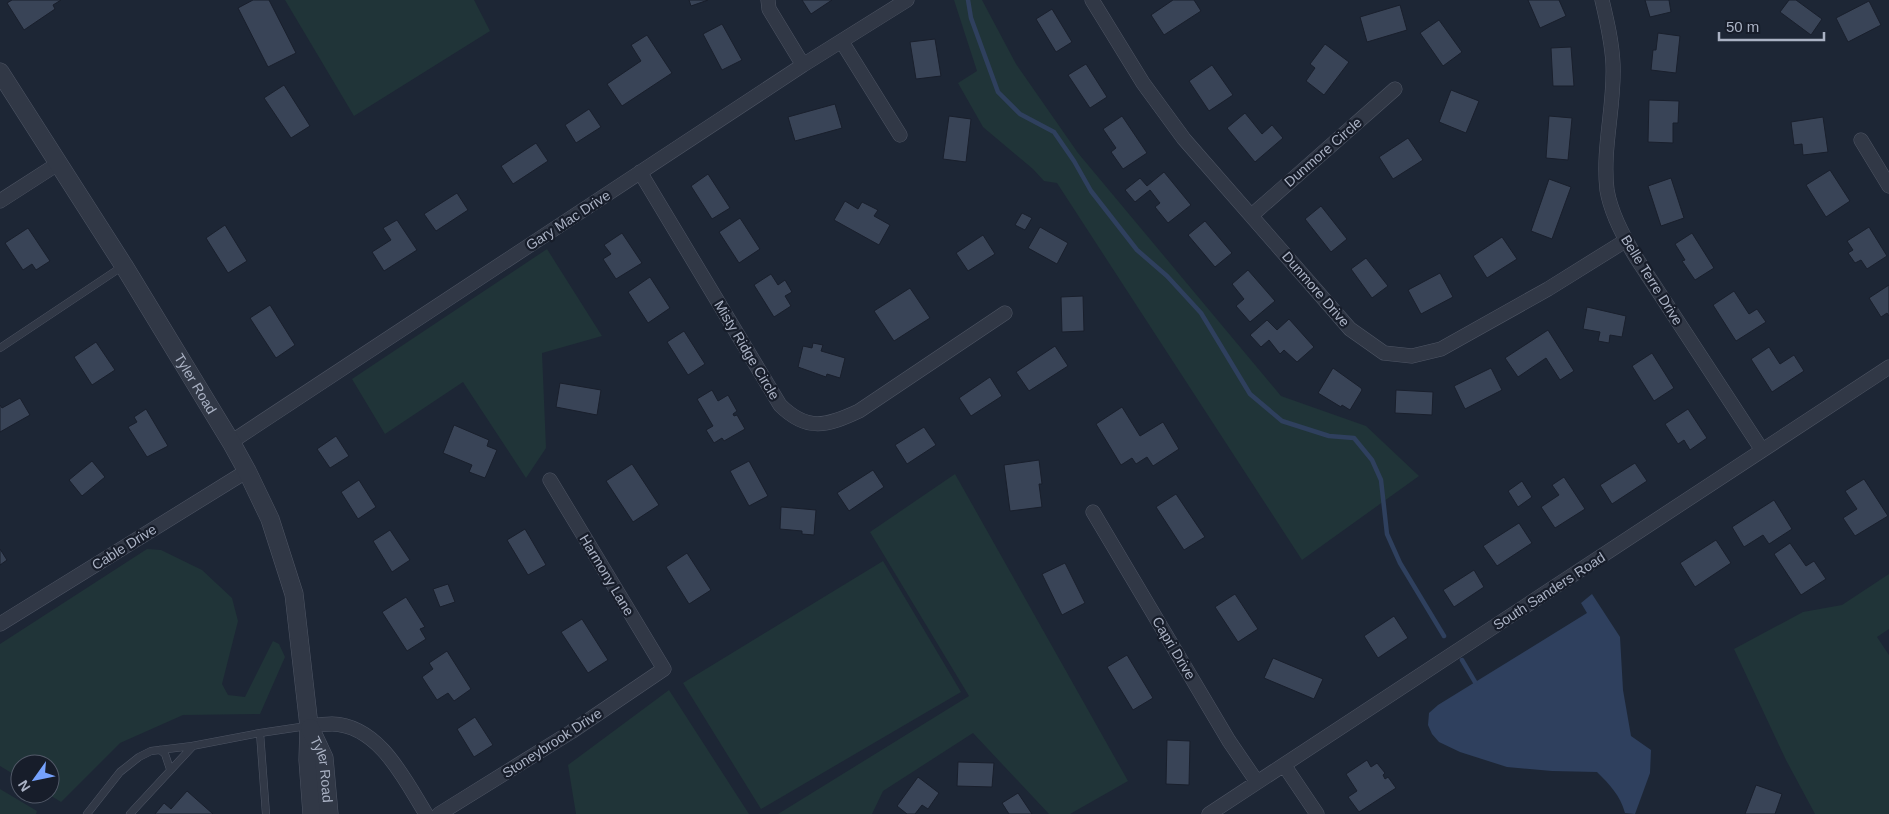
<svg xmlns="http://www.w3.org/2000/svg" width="1889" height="814" font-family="Arial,sans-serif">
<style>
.green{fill:#203438}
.water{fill:#2f405e}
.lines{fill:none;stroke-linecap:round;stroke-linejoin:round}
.stream{stroke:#2f405e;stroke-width:4.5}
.building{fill:#394457;stroke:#191f2c}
.service-casing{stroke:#4e5564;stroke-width:8}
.minor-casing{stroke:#4e5564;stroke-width:15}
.tertiary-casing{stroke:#4e5564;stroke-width:19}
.service{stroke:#313846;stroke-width:7}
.minor{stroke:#313846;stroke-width:14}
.tertiary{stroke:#313846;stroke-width:18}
.labels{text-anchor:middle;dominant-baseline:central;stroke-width:4.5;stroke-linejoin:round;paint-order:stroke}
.street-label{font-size:14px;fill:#aab2c4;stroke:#171d2a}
</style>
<rect width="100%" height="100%" fill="#1d2635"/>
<path class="green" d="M285,0H474L490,31L354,116Z
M954,0H982L1016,64L1078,153L1281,396L1366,426L1419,476L1302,560L1057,183L1044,181L1033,169L983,127L958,83L977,71Z
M547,249L602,336L542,353L546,448L526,478L463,382L385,434L352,379Z
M955,474L1128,781L1070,814H1049L973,733L883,791L872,814H778L969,696L870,532Z
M147,549L161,550L202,570L232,598L238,621L222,684L228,695L245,697L273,641L279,644L285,657L260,714L183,715L120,743L61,802L48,794H50V764H20V778L0,766V644Z
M883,561L961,692L761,809L683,683Z
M1889,574V629L1877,637L1889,655V814H1815L1786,760L1734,649L1803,612L1842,605Z
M669,690L749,814H576L568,765Z
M0,789L37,811L36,814H0Z"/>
<path class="water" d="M1592,594L1620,637L1623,690L1631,736L1651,750L1650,773L1635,814L1625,813C1620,795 1610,785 1597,772L1552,771L1507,767L1460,752L1439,742L1432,734L1428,725L1429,713L1438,705L1587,613L1581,603Z"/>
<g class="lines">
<path class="stream" d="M968,0L971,18L998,92L1020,114L1054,132L1074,161L1091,191L1137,250L1167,276L1201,313L1250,394L1282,421L1329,436L1354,438L1372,460L1381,480L1387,534L1400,563L1444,636
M1462,660L1475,682"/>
</g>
<path class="building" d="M12,0H61L53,5L55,9L24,30L7,3Z
M253,0H269L296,53L268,67L238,8Z
M689,0H708L691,6Z
M802,0H832L811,14Z
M1173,0H1194L1201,11L1164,35L1151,15Z
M1528,0H1559L1566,16L1540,28Z
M1645,0H1669L1671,12L1650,17Z
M1789,0H1796L1822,19L1811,35L1780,12Z
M1869,1L1881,25L1848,42L1836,18Z
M1400,5L1407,30L1367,42L1360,17Z
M1052,9L1072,42L1056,52L1036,19Z
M1439,20L1462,52L1443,66L1420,33Z
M722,24L742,60L722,70L703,34Z
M1658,33L1680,36L1676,73L1651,70L1653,50H1656Z
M647,35L672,73L622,106L607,84L641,61L631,45Z
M935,39L941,76L916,79L910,42Z
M1325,44L1349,62L1324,95L1306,81L1315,68L1310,64Z
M1571,47L1574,86H1553L1551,48Z
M1086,64L1107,97L1090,108L1068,75Z
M1212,65L1233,95L1209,111L1189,81Z
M284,85L310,126L291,138L264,98Z
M1451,90L1479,101L1466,133L1439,122Z
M1649,100L1679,101L1678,123H1673V143L1648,142Z
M835,104L842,128L795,141L788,117Z
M589,109L601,127L576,143L565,125Z
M1245,113L1262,134L1272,125L1283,138L1255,162L1227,128Z
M949,116L971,119L966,162L943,159Z
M1122,116L1147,153L1123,169L1111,152L1116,148L1103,129Z
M1549,116L1572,118L1568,160L1546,158Z
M1823,117L1828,152L1803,155L1802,144L1794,145L1791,122Z
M1408,138L1423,160L1393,179L1379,157Z
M536,143L548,161L513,184L501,166Z
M1830,170L1850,201L1826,217L1806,185Z
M1164,172L1191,205L1168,223L1155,207L1160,203L1150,190L1135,202L1125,190L1140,178L1147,186Z
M708,174L730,208L712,219L691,186Z
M1671,178L1684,218L1661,226L1648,186Z
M1549,179L1571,187L1552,239L1531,231Z
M457,193L468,210L436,231L424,214Z
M845,201L858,209L862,202L878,210L874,216L890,225L879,245L834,220Z
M1321,206L1347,239L1331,252L1305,219Z
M1022,213L1032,218L1025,230L1015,225Z
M740,218L760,249L739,263L719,232Z
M397,220L417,250L384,271L372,252L391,240L383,228Z
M1205,221L1232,253L1215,267L1188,235Z
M225,225L247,261L228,273L206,238Z
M1040,227L1068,243L1057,264L1028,248Z
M1869,227L1887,256L1867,269L1861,260L1855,263L1848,253L1853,250L1847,241Z
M28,228L50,261L36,270L32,264L23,270L5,243Z
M622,233L642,263L616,279L603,259L611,254L604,245Z
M1692,233L1714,268L1695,280L1682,261L1685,260L1675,244Z
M983,235L995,254L968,271L956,253Z
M1502,237L1517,259L1487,278L1473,256Z
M1366,258L1388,286L1372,298L1351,269Z
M1248,270L1275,301L1250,322L1236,306L1244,299L1232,284Z
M1440,273L1453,297L1421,314L1408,290Z
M771,274L778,285L785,280L792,292L785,296L791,306L774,317L754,285Z
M650,277L670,308L648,323L628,292Z
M1889,285V316L1887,313L1881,317L1869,298Z
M910,288L930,318L894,341L874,311Z
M1734,291L1749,314L1757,309L1766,322L1736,341L1713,305Z
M1083,296L1084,331L1062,332L1061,297Z
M270,305L295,345L276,358L250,318Z
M1587,307L1626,316L1622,337L1610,335L1609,343L1598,341L1600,332L1583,329Z
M1289,319L1314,347L1297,362L1284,350L1280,354L1269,340L1261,347L1250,335L1267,320L1277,330Z
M1548,330L1574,371L1560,380L1546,358L1518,377L1505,358Z
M684,331L705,364L688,375L667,342Z
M96,342L115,370L92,385L74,357Z
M813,343L823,345L821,351L845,358L840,378L827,374L826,377L798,367L803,346L812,348Z
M1055,346L1068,366L1029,391L1016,372Z
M1769,347L1780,364L1794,355L1804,371L1772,392L1751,359Z
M1652,353L1674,388L1654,401L1632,366Z
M1333,368L1361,388L1362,390L1350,410L1342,405L1341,407L1318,393Z
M1491,368L1502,390L1465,409L1454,386Z
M990,377L1002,396L971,416L959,398Z
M560,383L601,390L597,415L556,407Z
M712,390L718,401L728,395L737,411L733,414L734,416L737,415L745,429L724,441L722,438L714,443L706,430L713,426L697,399Z
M1396,390L1433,392L1432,415L1395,413Z
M20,398L30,415L0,432V405L2,408Z
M1122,407L1140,436L1163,422L1179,449L1153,466L1147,457L1136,464L1132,458L1121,465L1096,424Z
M146,409L168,446L147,457L128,427L137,422L134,417Z
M1688,409L1707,438L1690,450L1684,440L1678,444L1665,424Z
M454,425L489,440L487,446L497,450L485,478L469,472L472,465L443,453Z
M924,427L936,445L907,464L895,445Z
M336,436L349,456L330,468L317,449Z
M1039,460L1042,484H1039L1042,507L1010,511L1004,465Z
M92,461L105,477L82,496L69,480Z
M749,461L768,496L749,506L730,471Z
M1635,463L1647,481L1612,504L1600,485Z
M632,464L659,505L633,522L606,481Z
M873,470L884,487L849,511L837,493Z
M1564,477L1585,509L1555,528L1541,507L1559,495L1552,485Z
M1864,479L1888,516L1855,536L1843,518L1857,509L1845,491Z
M359,480L376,507L358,519L341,492Z
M1522,481L1532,497L1518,507L1508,491Z
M1176,494L1205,537L1184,550L1156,507Z
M1774,500L1792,529L1769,544L1763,535L1744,547L1732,527Z
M781,507L816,510L814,535L802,534V531L780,529Z
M1519,523L1532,543L1497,566L1483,546Z
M525,529L546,565L528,575L507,540Z
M390,530L410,560L392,572L373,541Z
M1716,540L1731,563L1695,587L1680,563Z
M1790,543L1806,566L1814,561L1826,579L1801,595L1774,554Z
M0,549L7,560L0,565Z
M687,553L711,590L689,604L666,567Z
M1065,563L1085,603L1062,615L1042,574Z
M1474,570L1484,587L1454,607L1443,590Z
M448,584L455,602L440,607L433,589Z
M1235,594L1258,629L1238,642L1215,607Z
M406,597L425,627L420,629L426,639L407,651L382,612Z
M1394,616L1408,638L1378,658L1364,636Z
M582,619L608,660L588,673L561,632Z
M447,651L471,689L454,701L448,693L437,700L422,677L433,669L429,663Z
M1127,655L1153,698L1133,710L1107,667Z
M1273,658L1323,679L1314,699L1264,678Z
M475,717L493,745L474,757L457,729Z
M1167,740L1190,741L1189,785L1166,784Z
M1367,760L1371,767L1377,763L1385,773L1383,775L1385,779L1388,777L1396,788L1359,812L1348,797L1357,791L1346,774Z
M958,762L994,763L992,787L957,786Z
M918,777L939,793L928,809L922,805L915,814H907L897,806Z
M1756,785L1782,794L1775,814H1745Z
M187,791L213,814H155L164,803L171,809Z
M1018,793L1032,814H1009L1002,803Z"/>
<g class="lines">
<defs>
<path id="service" d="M0,348L123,266
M160,750L165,754L170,769
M87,814L120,772L139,757L151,751L192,746L260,733
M130,814L192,747
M266,814L260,733L307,726"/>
<path id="minor" d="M768,0L769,9L803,65
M1092,0L1143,83L1184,139L1350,329L1384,353L1412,356L1441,349L1548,289L1625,241
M1602,0C1607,21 1612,42 1613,64C1615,105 1602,148 1607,190C1611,214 1624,238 1637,259L1762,450
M842,42L900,135
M1861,140L1889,186
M640,172L780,405C807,432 827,426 859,411L1005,313
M0,201L59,163
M1252,215L1395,89
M231,442L803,65L907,0
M1093,512L1229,741L1257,782
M0,624L247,471
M309,726C317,725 325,724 332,724C379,725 405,780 426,814
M1284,765L1317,814
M439,814L571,732L664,669L550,480
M1209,814L1889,367"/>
<g id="tertiary">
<path id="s1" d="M0,72L124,266L231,442L247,471L270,519L294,594L309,726L308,760L312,814"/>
<path id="s2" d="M310,728L324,758L329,814"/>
</g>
</defs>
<use href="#service" class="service-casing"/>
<use href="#minor" class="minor-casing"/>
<use href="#tertiary" class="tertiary-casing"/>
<use href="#service" class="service"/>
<use href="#minor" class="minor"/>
<use href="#tertiary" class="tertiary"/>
</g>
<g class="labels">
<g class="street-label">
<text transform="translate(1323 152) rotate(-41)">Dunmore Circle</text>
<text transform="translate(568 220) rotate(-33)">Gary Mac Drive</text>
<text transform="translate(1652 280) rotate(58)">Belle Terre Drive</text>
<text transform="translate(1316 289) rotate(49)">Dunmore Drive</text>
<text transform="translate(747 350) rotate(59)">Misty Ridge Circle</text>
<text stroke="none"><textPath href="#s1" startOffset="368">Tyler Road</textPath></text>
<text transform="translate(124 547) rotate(-32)">Cable Drive</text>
<text transform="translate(607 575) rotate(59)">Harmony Lane</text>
<text transform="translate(1549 591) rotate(-33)">South Sanders Road</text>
<text transform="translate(1174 648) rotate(59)">Capri Drive</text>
<text transform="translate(552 743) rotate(-33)">Stoneybrook Drive</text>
<text stroke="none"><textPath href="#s2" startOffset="44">Tyler Road</textPath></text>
</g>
</g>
<g transform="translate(35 779) rotate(237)"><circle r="24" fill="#171d2a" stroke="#525968"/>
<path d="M0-4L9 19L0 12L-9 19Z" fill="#76a2fd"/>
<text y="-8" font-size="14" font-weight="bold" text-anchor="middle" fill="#aab2c4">N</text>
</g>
<path d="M1719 32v8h105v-8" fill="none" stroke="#aab2c4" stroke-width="2.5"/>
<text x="1726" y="32" font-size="15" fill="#aab2c4" stroke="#171d2a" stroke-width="4" paint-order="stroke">50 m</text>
</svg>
